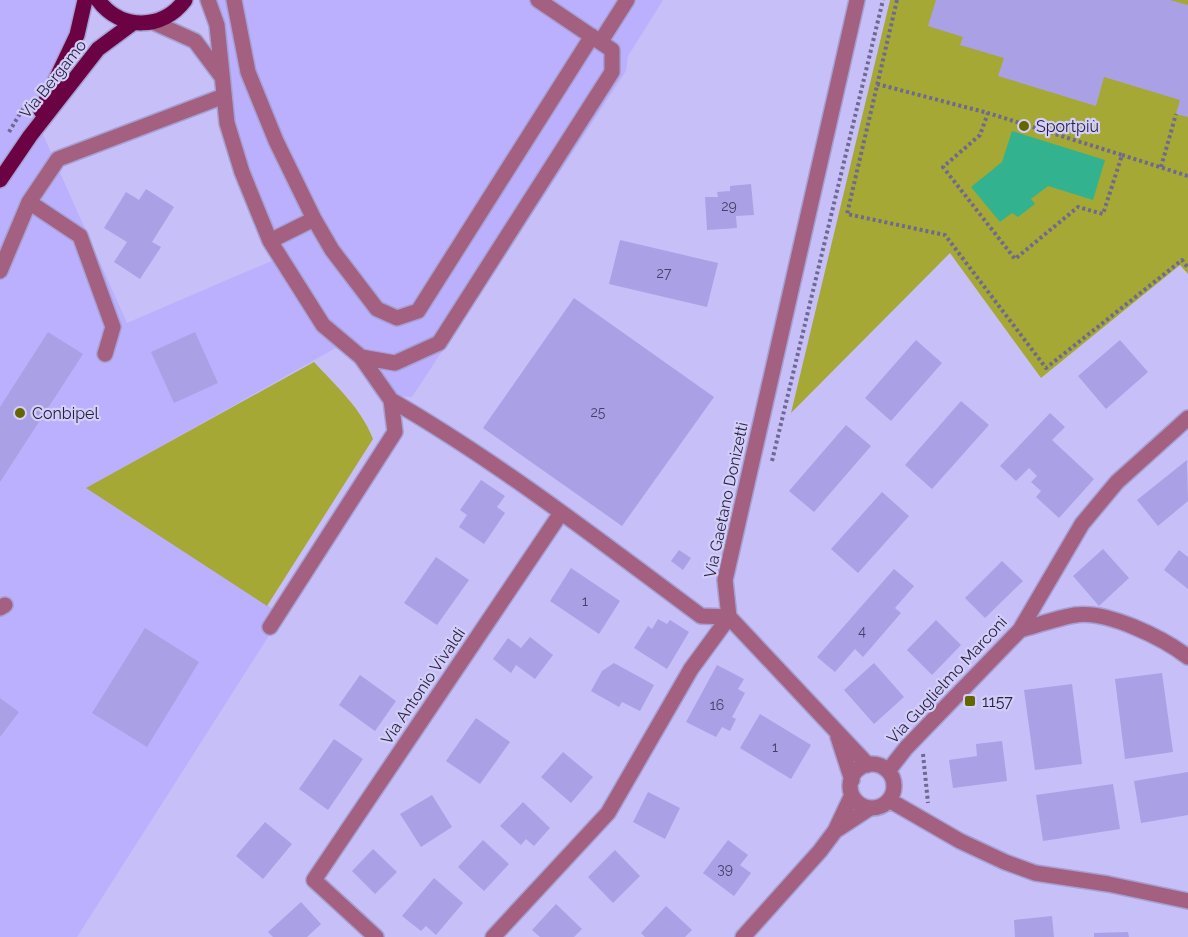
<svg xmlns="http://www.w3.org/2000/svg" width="1188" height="937" font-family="Raleway,sans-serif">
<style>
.built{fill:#bbb0fd}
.green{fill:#a5a834}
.water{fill:#33b28f}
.building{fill:#aaa0e5}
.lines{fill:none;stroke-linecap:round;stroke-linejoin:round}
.minor-casing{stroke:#a69fd2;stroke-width:18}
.major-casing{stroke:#a69fd2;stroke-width:18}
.path{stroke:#6f6991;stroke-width:4;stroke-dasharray:3 3;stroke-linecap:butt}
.minor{stroke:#a36080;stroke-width:15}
.major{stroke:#6a0243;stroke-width:15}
.poi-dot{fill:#656601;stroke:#d3cef9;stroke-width:2}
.labels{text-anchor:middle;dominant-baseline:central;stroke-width:4.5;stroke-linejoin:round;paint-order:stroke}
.number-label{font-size:14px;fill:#463f65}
.street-label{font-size:16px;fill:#241f3a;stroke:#d3cef9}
.poi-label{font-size:16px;fill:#241f3a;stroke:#d3cef9;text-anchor:start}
</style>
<rect width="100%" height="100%" fill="#c7bff8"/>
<path class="built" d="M0,0H80L70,38L25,133L0,171Z
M213,0H663L628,56L626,71L412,397L396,396L328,323L278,246L235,134Z
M41,130L127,323L276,259L341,345L87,488L282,615L77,937H0V189Z"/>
<path class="green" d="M890,0H1188V274L1180,265L1041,378L950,253L791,413Z
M314,362C336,386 361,408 373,439L267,606L86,488Z"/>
<path class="water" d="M1012,131L1105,160L1093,200L1048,186L1031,199L1035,204L1018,217L1012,213L1000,222L971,187L1002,162Z"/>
<path class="building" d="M936,0H1170L1188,5V117L1176,114L1180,100L1104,77L1096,106L998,76L1004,58L960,45L963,37L928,26Z
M751,184L754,215L736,216L737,228L707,230L705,197H718L717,192L730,191V186Z
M146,189L174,207L152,242L161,247L140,279L114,262L127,242L104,228L126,192L139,200Z
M620,240L718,263L707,307L609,284Z
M574,298L714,397L622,526L483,428Z
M48,332L83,354L0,482V407Z
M195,332L218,383L174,403L151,352Z
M916,340L942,363L891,421L865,398Z
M1120,340L1148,372L1106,409L1078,376Z
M961,401L989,425L932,489L905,465Z
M1050,413L1065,427L1052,440L1094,479L1059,518L1036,497L1041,491L1031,482L1037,476L1029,468L1016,481L1000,466Z
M846,425L871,446L814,512L789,491Z
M1187,460L1188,501L1158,526L1137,500Z
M481,480L505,496L497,507L505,513L484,544L459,527L467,515L460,510Z
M882,492L909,516L858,573L831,549Z
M1103,549L1129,578L1099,606L1073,576Z
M679,550L691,558L683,570L671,561Z
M1179,550L1188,557V589L1164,570Z
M436,557L469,580L437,625L404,603Z
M1002,561L1023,581L985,618L965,598Z
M571,568L620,601L599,634L550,601Z
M894,569L914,586L895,608L901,613L863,657L855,649L835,672L817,657Z
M658,619L667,624L670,620L689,632L667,669L634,648L648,626L652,629Z
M936,620L961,645L932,675L907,650Z
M145,628L199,662L147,747L92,713Z
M530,637L553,655L535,679L516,665L511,673L493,659L508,638L521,648Z
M614,663L654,685L640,711L622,702L619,707L591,691L602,671Z
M874,663L904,697L874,724L844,690Z
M717,665L744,679L738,689L745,693L732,717L736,719L730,731L722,727L716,737L686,722Z
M1162,673L1173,752L1125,759L1115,679Z
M360,675L396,701L375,731L339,705Z
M1072,684L1082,764L1035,770L1024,690Z
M0,698L19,712L0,737Z
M760,714L811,745L791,779L740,748Z
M476,718L510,742L480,784L446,761Z
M334,739L363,759L328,810L299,789Z
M1002,741L1007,781L953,788L949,760L977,756L976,744Z
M563,752L593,777L571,803L541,777Z
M1188,772V815L1141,823L1134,781Z
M1113,784L1120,829L1043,841L1036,795Z
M648,792L680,808L665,839L633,822Z
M432,795L452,827L421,847L400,814Z
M523,802L550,828L534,846L526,839L521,845L500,826Z
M265,822L292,844L263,879L236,856Z
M483,840L509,864L484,891L458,867Z
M728,840L748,855L740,865L751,873L734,896L703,873Z
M373,849L397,872L375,894L352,871Z
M615,850L640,876L613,903L588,877Z
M434,878L463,903L436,935L426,926L421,931L402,916Z
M301,902L321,924L307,937H273L268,932Z
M556,904L582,929L574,937H540L532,930Z
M666,906L692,930L685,937H645L641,933Z
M1052,916L1054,937H1015L1014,920Z
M1128,932L1129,937H1094V933Z"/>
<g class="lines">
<defs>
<path id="minor" d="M208,0L217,25L227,123L242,172L270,241L323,325L361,357L391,400L395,432L270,627
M234,0L248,72L276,141L314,219L332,250L377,309L397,318L418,311L592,36
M155,23L195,41L222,77
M601,41L627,0
M29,202L80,236L113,327L105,354
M270,241L314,219
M0,271L29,202L58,159L224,96
M361,357L395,363L439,343L612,72V50L538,0
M391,400C500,463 600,541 701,616L729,617
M0,608L5,605
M729,617L868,765
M1020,630C1038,625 1057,618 1075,615C1107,610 1163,638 1188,657
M838,737L852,780
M850 786a22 22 0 1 1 44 0a22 22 0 1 1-44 0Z
M888,771L906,748L1020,630L1082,524L1117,482L1188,418
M889,800L960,841L1005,862L1035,873L1108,884L1188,901
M835,831L870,808
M376,937L314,880L561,513
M493,937L608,813L691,669L729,617L725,580L857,0
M743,937L820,851L835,831L852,795"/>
<path id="major" d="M98,0C121,31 163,30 185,0
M41,111L77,35L85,0
M0,180L30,136L98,49L133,23"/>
</defs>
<use href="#minor" class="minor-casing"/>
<use href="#major" class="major-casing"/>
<path class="path" d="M897,0L847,214L945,235L1046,368L1182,260L1188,268
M877,84L988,113L980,135L943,167L1015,259L1078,207L1103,214L1122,155L988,113
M9,132L24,107
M1122,155L1188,176
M1161,167L1176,114
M772,461L883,0
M923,754L928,803"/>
<use href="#minor" class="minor"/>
<use href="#major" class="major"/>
</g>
<g class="poi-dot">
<circle cx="1024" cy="126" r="6"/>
<circle cx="20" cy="413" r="6"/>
<rect x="964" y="695" width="12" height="12" rx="3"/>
</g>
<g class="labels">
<g class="number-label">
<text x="729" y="206">29</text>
<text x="664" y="273">27</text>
<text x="598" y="412">25</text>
<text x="585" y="601">1</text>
<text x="862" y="631">4</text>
<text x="717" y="705">16</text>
<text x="775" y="747">1</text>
<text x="725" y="869">39</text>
</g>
<g class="street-label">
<text transform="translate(53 79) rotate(-51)">Via Bergamo</text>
<text transform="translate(726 500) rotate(-78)">Via Gaetano Donizetti</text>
<text transform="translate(947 680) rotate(-47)">Via Guglielmo Marconi</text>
<text transform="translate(423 686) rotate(-56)">Via Antonio Vivaldi</text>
</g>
<g class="poi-label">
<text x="1036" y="126">Sportpiù</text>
<text x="32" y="413">Conbipel</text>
<text x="982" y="701">1157</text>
</g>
</g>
</svg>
